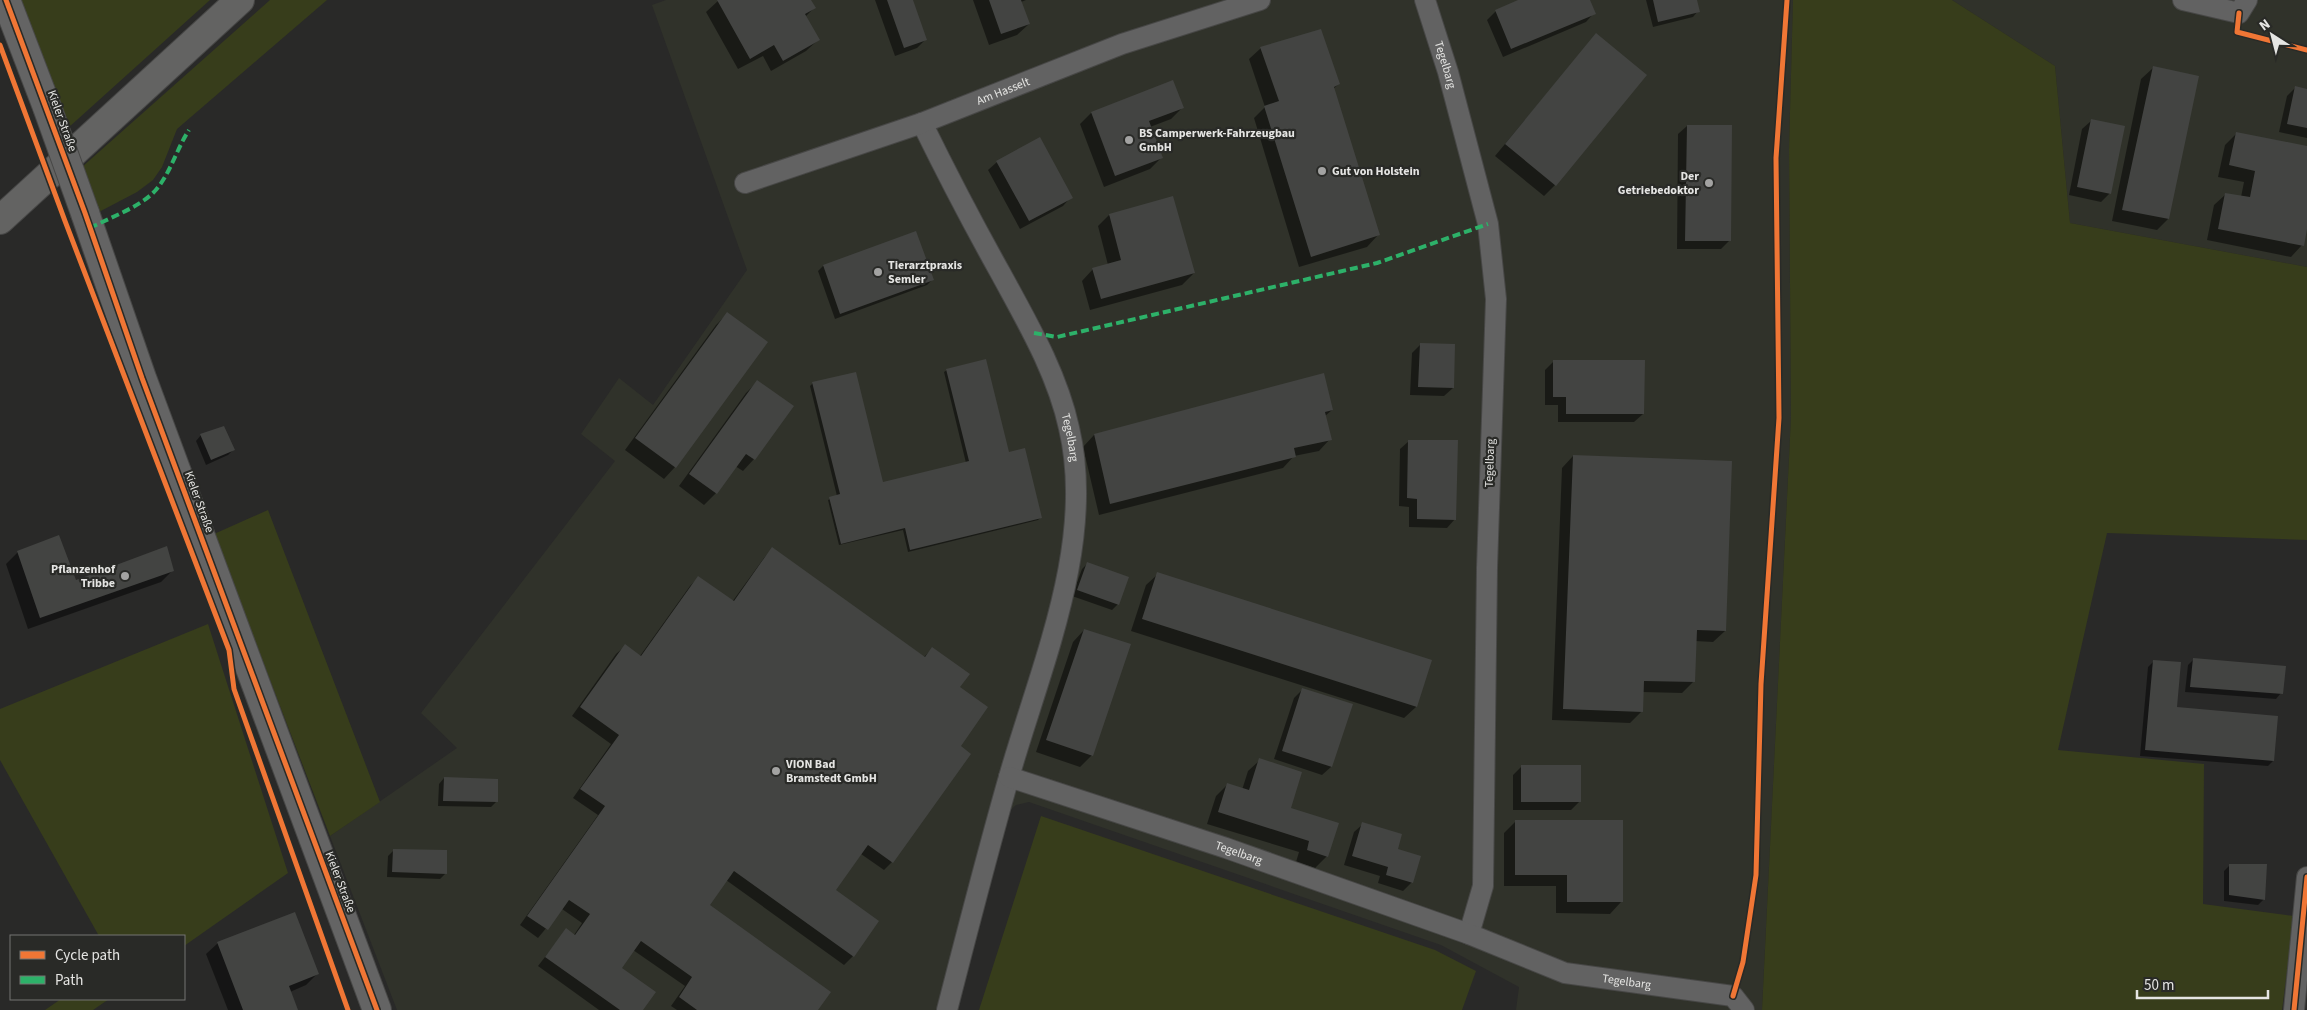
<svg xmlns="http://www.w3.org/2000/svg" width="2307" height="1010" font-family="'Source Sans 3',sans-serif">
<style>
.built{fill:#30322a}
.green{fill:#373d1b}
.shadow{fill:#0007}
.building{fill:#434442}
.lines{fill:none;stroke-linecap:round;stroke-linejoin:round}
.street-casing{stroke:#474746;stroke-width:22}
.secondary-casing{stroke:#474746;stroke-width:30}
.primary-casing{stroke:#474746;stroke-width:30}
.street{stroke:#626262;stroke-width:20}
.secondary{stroke:#646464;stroke-width:28}
.primary{stroke:#636362;stroke-width:28}
.secondary-bridge-casing{stroke:#474746;stroke-width:30;stroke-linecap:butt}
.secondary-bridge{stroke:#646464;stroke-width:28}
.quiet{stroke:#2db169;stroke-width:4;stroke-dasharray:8 4;stroke-linecap:butt}
.cycleway-casing{stroke:#292a27;stroke-width:8}
.cycleway{stroke:#f07635;stroke-width:5}
.poi-dot{fill:#a3a3a2;stroke:#292a27;stroke-width:2}
.labels{text-anchor:middle;dominant-baseline:central;stroke-width:4.5;stroke-linejoin:round;paint-order:stroke}
.street-label{font-size:12px;fill:#e5e5e3;stroke:#292a27}
.poi-label{font-size:12px;font-weight:bold;fill:#e5e5e3;stroke:#292a27;text-anchor:start}
</style>
<rect width="100%" height="100%" fill="#292928"/>
<path class="built" d="M666,0H1793L1789,149L1791,417L1762,1010H1516L1519,987L1441,945L1029,802L1016,805L1004,816L957,1010H397L330,836L457,748L421,713L615,461L581,434L619,378L653,405L747,270L652,5Z
M1952,0H2307V267L2070,223L2055,66Z"/>
<path class="green" d="M17,0H210L68,128Z
M270,0H327L177,129L162,167L153,180L137,192L97,213L82,167Z
M1793,0H1952L2055,66L2070,223L2307,267V540L2107,533L2058,750L2204,764L2203,904L2294,916L2282,1010H1762L1791,417L1789,149Z
M268,510L380,802L330,836L214,534Z
M208,624L288,873L184,946V936H99L0,760V709Z
M1041,816L1435,950L1476,971L1462,1010H979Z
M61,999H109L93,1010H45Z"/>
<path class="shadow" d="M719,0H810L814,8L805,17L818,40L806,51L771,71L763,56L738,69L706,12Z
M875,0H912L926,39L917,48L895,56Z
M973,0H1026L1021,2L1029,24L1017,35L989,45Z
M1522,0H1589L1594,13L1586,22L1503,57L1487,20L1496,11Z
M1646,0H1696L1698,11L1693,17L1653,27Z
M1596,35L1555,185L1544,196L1495,156Z
M1261,48L1339,84L1333,89L1378,235L1367,247L1299,267L1254,118L1265,107L1249,59Z
M2153,68L2168,219L2157,230L2112,221L2141,79Z
M2295,88L2307,90V138L2279,132L2287,96Z
M1182,108L1171,119L1150,127L1161,158L1150,169L1104,187L1080,124L1091,113Z
M2091,121L2110,193L2101,202L2069,195L2082,129Z
M1687,126L1729,241L1721,249H1677L1678,134Z
M2237,133L2307,147V223L2302,245L2291,257L2207,240L2214,205L2226,194L2241,197L2244,182L2218,177L2225,145Z
M997,162L1071,197L1063,206L1020,229L988,170Z
M1109,215L1194,273L1182,285L1090,310L1082,281L1093,269L1108,265L1098,226Z
M823,266L932,280L927,285L835,319L818,271Z
M727,314L675,467L664,479L625,450L716,325Z
M1420,345L1453,388L1444,396L1410,395L1412,353Z
M1554,361L1643,414L1634,422H1558V405H1545V370Z
M947,370L1008,453L1040,518L1038,520L908,552L903,530L839,545L828,500L837,496L810,386L813,383L882,484L966,463L944,372Z
M1323,375L1332,410L1324,417L1330,439L1319,451L1294,456L1283,468L1099,515L1083,447L1094,435Z
M758,381L754,459L743,471L735,466L716,493L704,505L679,486L746,393Z
M201,435L233,450L228,455L206,465L196,441Z
M1409,441L1455,519L1447,528L1409,527V507L1399,506L1400,449Z
M1573,456L1725,631L1713,642L1695,641L1693,682L1682,693L1642,692V711L1630,723L1552,720L1562,468Z
M772,549L924,657L932,649L959,687V746L892,862L884,870L861,854L834,891L853,956L844,965L726,880L708,905L817,1010H677L671,1006L685,986L633,950L620,968L642,1010H599L538,966L566,930L574,935L582,923L562,909L538,938L520,925L598,815L573,798L611,744L572,716L616,654L625,646L640,656L690,586L698,578L732,602L764,558Z
M18,552L75,582L172,571L161,582L28,629L6,564Z
M1087,564L1118,604L1112,610L1072,596L1082,569Z
M1158,574L1431,661L1416,707L1404,718L1131,631L1146,585Z
M1084,630L1092,755L1080,767L1036,752L1073,642Z
M2193,660L2281,693L2276,699L2185,692L2188,665Z
M2154,661L2176,708L2273,761L2268,766L2140,756L2148,667Z
M1303,689L1351,705L1331,767L1322,775L1274,759L1294,698Z
M1260,760L1289,809L1327,856L1315,868L1296,862L1299,852L1207,824L1216,796L1227,785L1242,790L1248,771Z
M1522,766L1580,801L1571,810H1513V775Z
M444,778L496,802L491,807L438,806L439,784Z
M1515,822L1621,902L1610,914L1556,913V886H1504V833Z
M1363,824L1396,849L1412,882L1403,891L1378,883L1380,876L1344,865L1354,832Z
M394,850L446,873L440,879L387,877L388,856Z
M2229,866L2264,899L2258,905L2224,901V871Z
M218,943L317,974L306,985L290,992L297,1010H228L206,954Z"/>
<path class="building" d="M717,0H811L816,8L805,14L820,40L783,61L774,45L750,59Z
M887,0H913L927,40L904,48Z
M989,0H1021L1030,24L1001,34Z
M1518,0H1590L1596,14L1511,49L1495,10Z
M1653,0H1697L1700,12L1658,22Z
M1321,29L1340,84L1334,87L1380,235L1311,257L1264,106L1279,101L1260,47Z
M1596,33L1647,75L1556,186L1505,144Z
M2153,66L2199,76L2169,219L2122,210Z
M1173,80L1184,108L1149,121L1163,158L1115,176L1091,112Z
M2295,86L2307,89V128L2287,124Z
M2091,119L2125,126L2111,194L2077,187Z
M1687,125H1732L1731,241H1685Z
M2236,132L2307,146V229L2304,246L2218,229L2225,193L2250,197L2255,171L2229,165Z
M1040,137L1073,198L1029,221L996,161Z
M1173,196L1195,273L1101,299L1092,268L1121,260L1109,214Z
M916,231L934,280L840,314L823,265Z
M727,312L768,342L676,468L635,438Z
M1420,343L1455,344L1454,388L1418,387Z
M986,359L1009,452L1025,448L1042,518L910,550L905,528L841,544L829,497L840,494L812,382L856,372L883,482L969,461L946,369Z
M1553,360H1645L1644,414H1566V397H1553Z
M1324,373L1333,410L1325,412L1332,440L1294,448L1296,457L1110,504L1094,434Z
M757,380L794,406L755,460L746,454L717,494L689,474Z
M224,426L235,450L211,460L200,434Z
M1408,440H1458L1456,520L1417,519V499L1407,498Z
M1573,455L1732,461L1726,631L1697,630L1695,682L1644,681L1643,712L1563,709Z
M59,535L76,580L167,546L174,571L40,618L17,551Z
M772,547L925,657L932,647L970,674L960,687L988,707L961,746L971,754L893,863L868,845L836,890L879,921L854,957L734,871L710,905L831,992L818,1010H697L679,997L692,977L641,941L622,968L656,992L643,1010H620L545,957L566,928L575,935L590,914L569,900L548,930L527,916L605,806L580,789L619,735L580,707L625,644L641,656L698,576L734,601Z
M1087,562L1129,577L1119,605L1077,590Z
M1157,572L1432,660L1417,707L1142,619Z
M1084,629L1131,644L1093,756L1046,740Z
M2193,658L2286,666L2283,694L2190,687Z
M2153,660L2181,662L2177,707L2278,716L2274,761L2145,750Z
M1302,688L1353,704L1332,767L1282,751Z
M1259,758L1302,772L1291,808L1339,823L1328,857L1307,850L1309,841L1218,812L1227,783L1249,790Z
M1521,765H1581V802H1521Z
M444,777L498,779V802L443,801Z
M1515,820H1623V902H1567V875H1515Z
M1362,822L1402,834L1398,849L1421,856L1413,883L1386,875L1388,867L1352,856Z
M393,849L447,850V874L392,872Z
M2229,864H2267L2265,900L2229,895Z
M295,912L319,974L289,986L298,1010H243L217,942Z"/>
<g class="lines">
<defs>
<g id="street">
<path id="s1" d="M1425,0L1448,72L1488,224L1496,299L1487,568L1483,886L1469,934"/>
<path d="M2183,0L2239,13L2247,0"/>
<path id="s2" d="M922,123C947,174 973,224 1001,274C1027,322 1057,373 1069,428C1096,543 1040,668 1009,777C987,854 967,932 947,1010"/>
<path id="s3" d="M745,183L922,123L1122,44L1260,0"/>
<path id="s4" d="M1009,777L1226,848L1469,934L1565,973L1733,996L1744,1010"/>
<path d="M2294,1010L2307,877"/>
</g>
<path id="secondary" d="M6,0L47,107
M85,213L142,378L377,1010"/>
<path id="primary" d="M0,220L240,0"/>
</defs>
<use href="#street" class="street-casing"/>
<use href="#secondary" class="secondary-casing"/>
<use href="#primary" class="primary-casing"/>
<use href="#street" class="street"/>
<use href="#secondary" class="secondary"/>
<use href="#primary" class="primary"/>
<defs>
<path id="secondary-bridge" d="M47,107L85,213"/>
</defs>
<use href="#secondary-bridge" class="secondary-bridge-casing"/>
<use href="#secondary-bridge" class="secondary-bridge"/>
<path class="quiet" d="M90,228C111,217 138,208 154,192C170,175 176,150 189,130
M1034,333L1057,337L1377,263L1488,224"/>
<defs>
<path id="cycleway" d="M6,0L85,213L142,378L377,1010
M2239,13L2237,32L2307,50
M0,45L65,221L229,650L234,689L348,1010
M1733,996L1743,962L1756,875L1761,684L1779,418L1776,158L1787,0
M2294,1010L2307,877"/>
</defs>
<use href="#cycleway" class="cycleway-casing"/>
<use href="#cycleway" class="cycleway"/>
</g>
<g class="poi-dot">
<circle cx="1129" cy="140" r="5"/>
<circle cx="1322" cy="171" r="5"/>
<circle cx="1709" cy="183" r="5"/>
<circle cx="878" cy="272" r="5"/>
<circle cx="125" cy="576" r="5"/>
<circle cx="776" cy="771" r="5"/>
</g>
<g class="labels">
<g class="street-label">
<text stroke="none"><textPath href="#s1" startOffset="68">Tegelbarg</textPath></text>
<text stroke="none"><textPath href="#s3" startOffset="274">Am Hasselt</textPath></text>
<text transform="translate(62 121) rotate(70)">Kieler Straße</text>
<text stroke="none"><textPath href="#s2" startOffset="349">Tegelbarg</textPath></text>
<text transform="translate(1490 463) rotate(-88)">Tegelbarg</text>
<text transform="translate(199 502) rotate(70)">Kieler Straße</text>
<text stroke="none"><textPath href="#s4" startOffset="242">Tegelbarg</textPath></text>
<text transform="translate(340 882) rotate(69)">Kieler Straße</text>
<text stroke="none"><textPath href="#s4" startOffset="652">Tegelbarg</textPath></text>
</g>
<g class="poi-label">
<text x="1139" y="133">BS Camperwerk-Fahrzeugbau<tspan x="1139" dy="14">GmbH</tspan></text>
<text x="1332" y="171">Gut von Holstein</text>
<text x="1699" y="176" text-anchor="end">Der<tspan x="1699" dy="14">Getriebedoktor</tspan></text>
<text x="888" y="265">Tierarztpraxis<tspan x="888" dy="14">Semler</tspan></text>
<text x="115" y="569" text-anchor="end">Pflanzenhof<tspan x="115" dy="14">Tribbe</tspan></text>
<text x="786" y="764">VION Bad<tspan x="786" dy="14">Bramstedt GmbH</tspan></text>
</g>
</g>
<rect x="10" y="935" width="175" height="65" fill="#292a27" stroke="#747572"/>
<rect x="20" y="951" width="25" height="8" fill="#f07635" stroke="#747572"/>
<text x="55" y="960" font-size="15" fill="#e5e5e3">Cycle path</text>
<rect x="20" y="976" width="25" height="8" fill="#2db169" stroke="#747572"/>
<text x="55" y="985" font-size="15" fill="#e5e5e3">Path</text>
<g transform="translate(2272 35) rotate(324)" stroke="#292a27" stroke-width="4" paint-order="stroke">
<path d="M0-4L9 19L0 12L-9 19Z" fill="#e5e5e3"/>
<text y="-8" font-size="14" font-weight="bold" text-anchor="middle" fill="#e5e5e3">N</text>
</g>
<path d="M2137 990v8h131v-8" fill="none" stroke="#e5e5e3" stroke-width="2.5"/>
<text x="2144" y="990" font-size="15" fill="#e5e5e3" stroke="#292a27" stroke-width="4" paint-order="stroke">50 m</text>
</svg>
